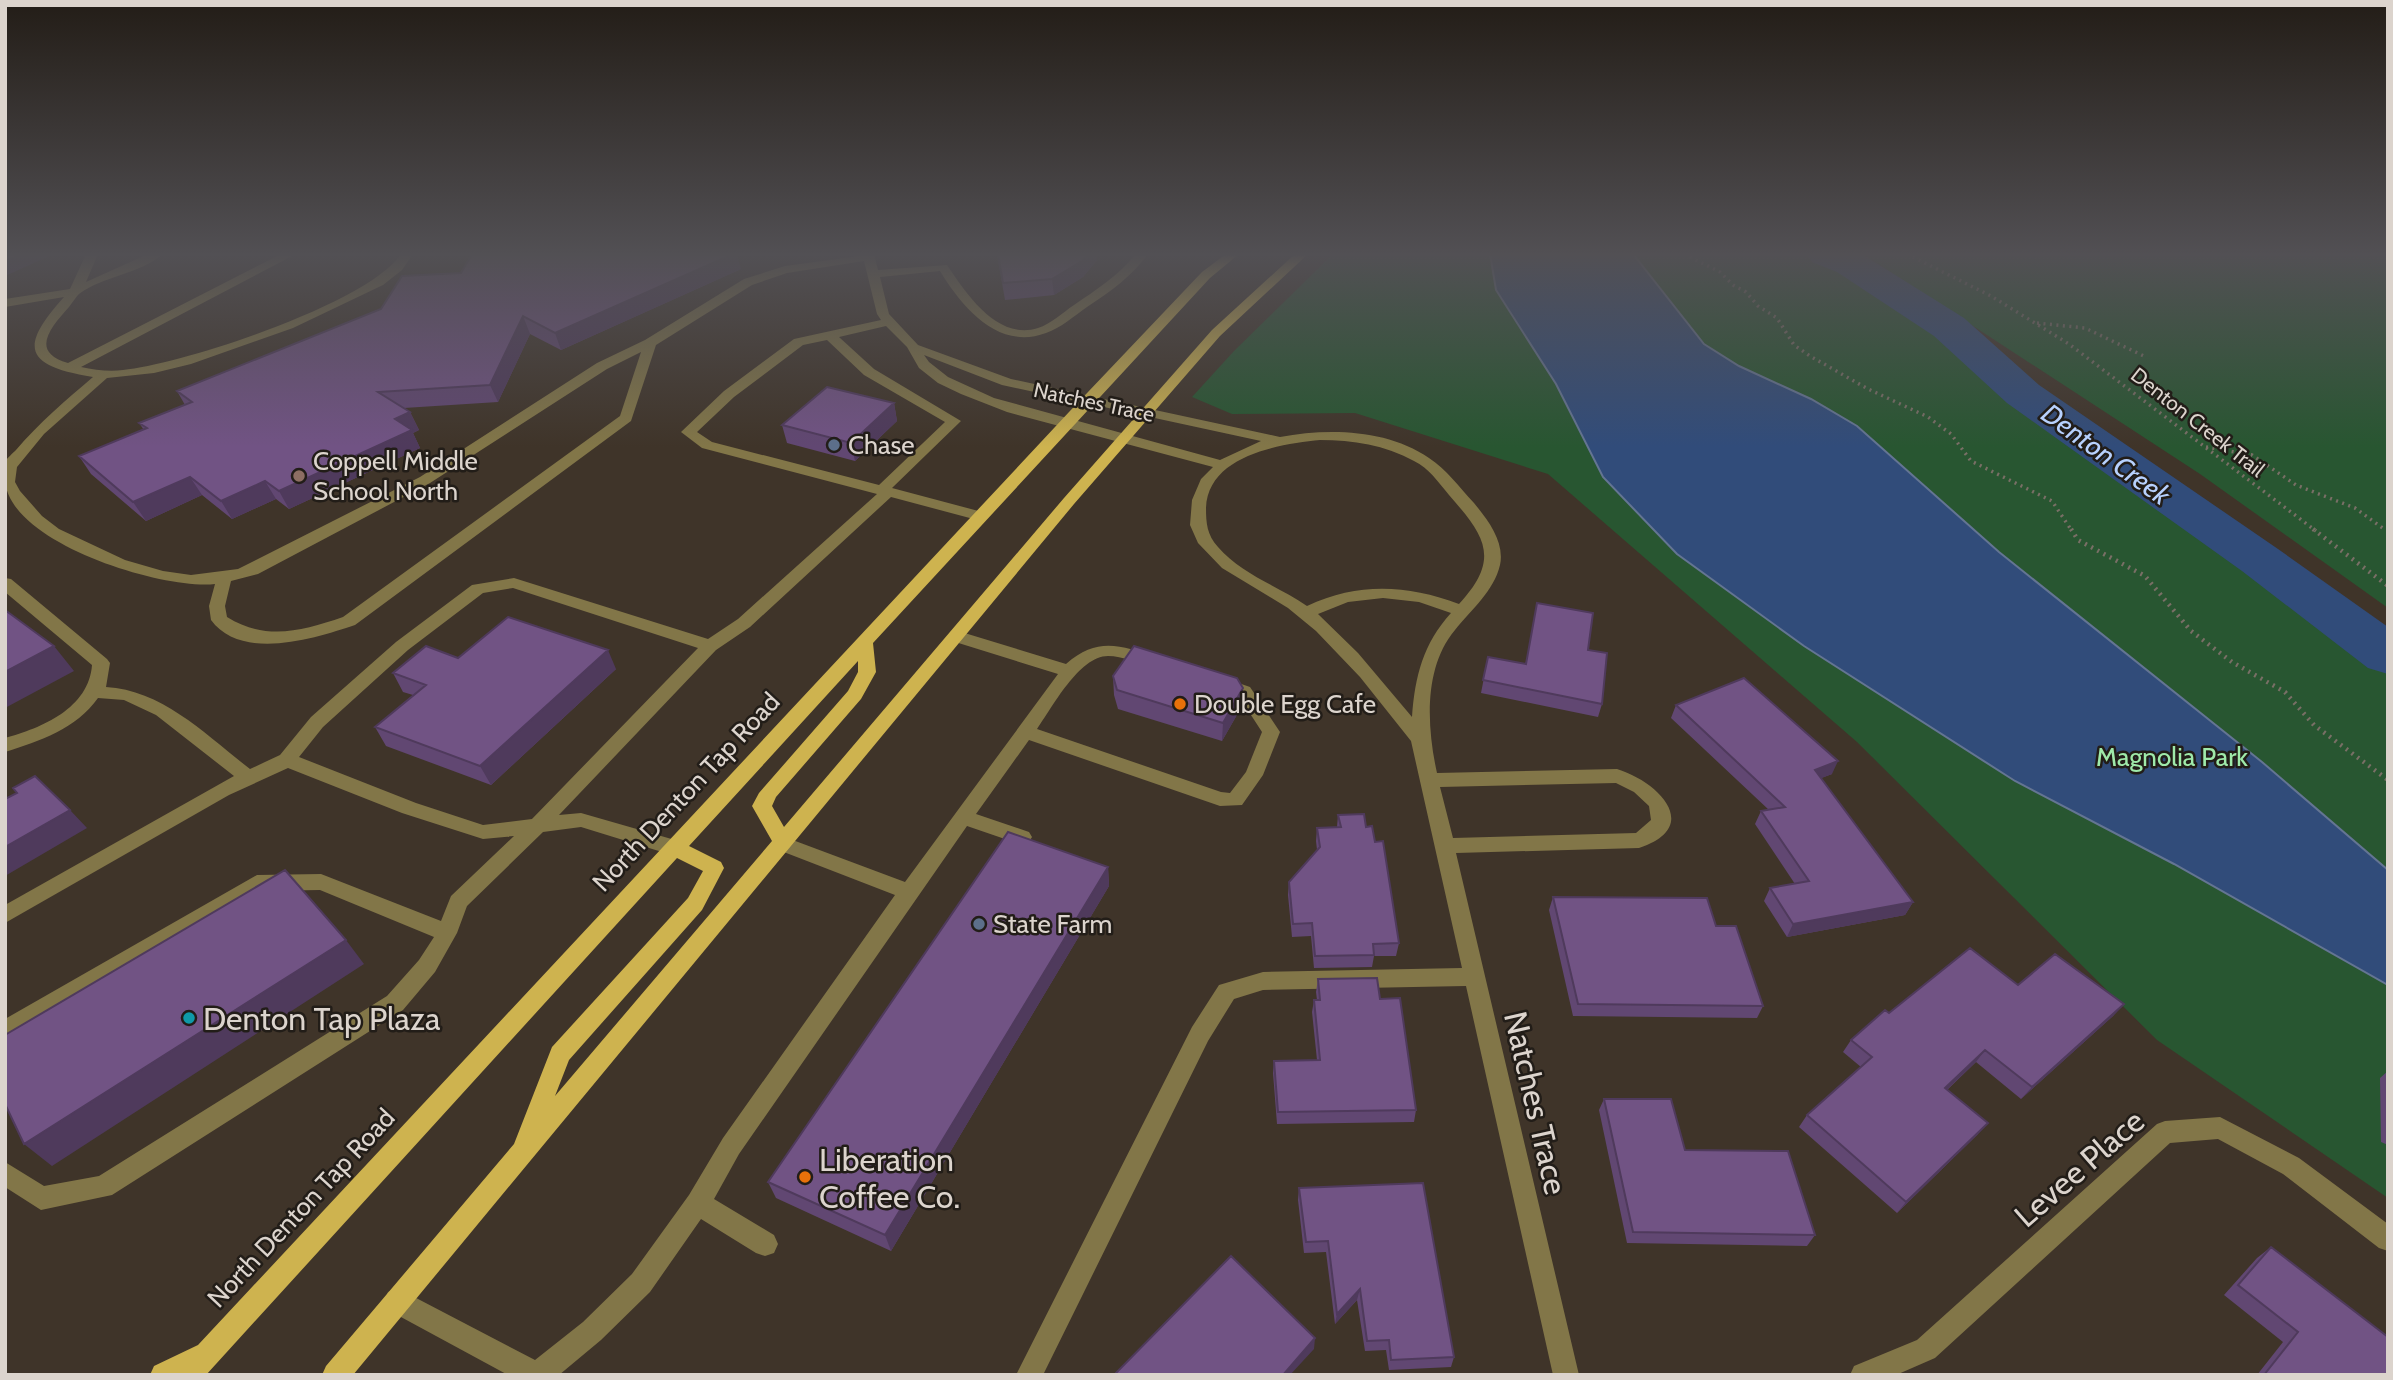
<svg xmlns="http://www.w3.org/2000/svg" width="2393" height="1380" font-family="Cabin,sans-serif">
<style>
.green{fill:#285631}
.water{fill:#314c7a;stroke:#647593;stroke-width:2}
.lines{fill:none;stroke-linecap:round;stroke-linejoin:round}
.river{fill:#314c7a;fill-rule:evenodd}
.path-far1{stroke:#796f66;stroke-width:3.5;stroke-dasharray:2 4.5;stroke-linecap:butt}
.path{stroke:#796f66;stroke-width:4.5;stroke-dasharray:2 5;stroke-linecap:butt}
.minor{fill:#827648;fill-rule:evenodd}
.major{fill:#ceb34f;fill-rule:evenodd}
.wall{fill:#614772}
.shaded-wall{fill:#4f3a5c}
.building{fill:#715384;stroke:#4f3a5c;stroke-width:2}
.service-dot{fill:#5c6f8a;stroke:#221d18;stroke-width:2.5}
.education-dot{fill:#8d6e63;stroke:#221d18;stroke-width:2.5}
.food-dot{fill:#e8710a;stroke:#221d18;stroke-width:2.5}
.culture-dot{fill:#0f9aa8;stroke:#221d18;stroke-width:2.5}
.labels{text-anchor:middle;dominant-baseline:central;stroke-width:5;stroke-linejoin:round;paint-order:stroke}
.far-street-label{font-size:21px;fill:#dcd4cd;stroke:#221d18}
.poi-label{font-size:26px;fill:#dcd4cd;stroke:#221d18;text-anchor:start}
.park-label{font-size:26px;fill:#9feaaa;stroke:#221d18}
.street-label{font-size:26px;fill:#dcd4cd;stroke:#221d18}
.water-label{font-size:28px;font-style:italic;fill:#b7d1fe;stroke:#221d18}
.near-poi-label{font-size:32px;fill:#dcd4cd;stroke:#221d18;text-anchor:start}
.near-street-label{font-size:32px;fill:#dcd4cd;stroke:#221d18}
</style>
<rect width="100%" height="100%" fill="#3f3429"/>
<path class="green" d="M1333,254H1826L1851,264L1949,327L2023,395L2260,560L2388,655V1198L2157,1040L1857,742L1548,474L1355,413L1232,414L1192,397L1234,351Z
M1863,254H2388V608L2200,474Z"/>
<path class="water" d="M1490,254H1633L1704,344L1739,366L1811,399L1857,426L1999,552L2262,762L2388,870V985L2174,864L2015,781L1804,646L1677,554L1603,477L1556,384L1496,290Z"/>
<g class="lines">
<path class="river" d="M1807,254L1865,256L1964,318L2039,385L2278,549L2388,627V674L2368,668L2242,571L2007,403L1934,336L1837,272L1812,262Z"/>
<path class="path-far1" d="M1684,254L1720,272L1733,285L1746,292L1758,306L1777,318L1794,345L1810,356L1868,389L1928,417L1951,434L1971,461L2052,501L2072,531
M1907,254L1991,296L2069,344L2316,531
M2037,323L2085,328L2146,357
M2206,447L2252,455L2296,485L2355,508L2384,529"/>
<path class="path" d="M2071,529L2078,540L2145,576L2191,631L2232,662L2285,692L2314,725L2388,780
M2313,529L2388,586"/>
<path class="minor" d="M86,254H98L86,282L148,254H163C140,274 103,276 79,294C76,297 72,303 69,307C51,327 29,352 68,363L281,254H296L81,367C95,370 110,372 123,370C183,364 369,303 401,254H413L402,270L383,285L293,328L191,364L154,373L107,378L44,434L17,467L15,482L20,491L42,516L59,529L125,560L163,571L191,575L238,569L420,477L597,363L645,340L744,279L785,266L874,254L878,270L947,265C966,293 997,341 1038,328C1051,324 1062,313 1074,305C1096,290 1119,275 1136,254H1148C1132,276 1110,292 1087,307C1074,316 1061,328 1046,333C998,351 962,307 940,271L880,277L889,314L918,345L1011,379L1280,437C1328,428 1387,429 1429,458C1446,469 1460,488 1474,503C1488,520 1505,542 1500,565C1494,591 1471,610 1455,630C1423,668 1427,728 1437,773L1617,769C1659,782 1703,827 1639,848L1456,853L1579,1375H1553L1466,986L1263,990L1234,999L1208,1041L1043,1375H1016L1192,1027L1219,985L1263,972L1462,968L1411,741L1360,677L1316,631L1288,608L1222,568L1198,543L1190,525L1192,500L1201,479L1213,467L1007,412L961,394L938,383L919,368L907,347L886,326L839,337L874,369L961,421L892,488L986,513L989,516L981,521L891,497L750,627L716,650L559,815L581,813L675,840L682,843L685,848L682,853L675,856L581,827L543,832L467,906L457,933L435,972L403,1010L112,1195L41,1210L5,1187V1162L44,1186L99,1176L387,996L419,960L434,937L320,890L260,891L5,1041V1019L257,875L321,874L441,921L451,896L514,836L483,839L402,813L288,768L229,795L5,923V905L234,776L156,715L124,700L98,698C76,729 40,741 5,752V738C42,728 89,708 92,665L5,592V578L11,579L107,659L110,663L106,687C163,690 207,736 250,769L280,755L311,717L396,642L472,585L514,578L708,639L738,619L877,494L702,448L681,432L724,391L794,339L881,320L877,314L864,261L787,273L752,285L656,345L631,421L355,625C316,638 242,662 211,620L209,606L215,584C162,590 5,542 5,478C5,474 4,466 5,462C7,458 13,453 16,450C39,423 66,400 93,377C25,366 18,348 64,297L5,307V299L70,289ZM827,340L864,375L945,422L879,485L712,442L697,432L734,397L803,345ZM641,352L620,416L343,617C302,631 266,641 227,617L225,606L231,581L258,574L430,483L607,369ZM924,355L1002,385L1261,441L1220,460L994,398L948,377L929,362ZM1320,440C1353,440 1385,445 1414,461C1429,468 1438,482 1449,495C1484,535 1502,558 1459,604C1407,585 1359,582 1307,606C1278,586 1241,574 1218,547C1207,535 1206,523 1206,508C1208,455 1280,444 1320,440ZM513,588L698,648L532,819L483,825L416,803L299,757L323,727L408,650L483,593ZM1383,598L1419,602L1451,613C1423,644 1415,676 1412,717L1358,653L1318,614L1348,602ZM1616,783L1634,792L1649,806L1651,820L1636,833L1453,838L1440,787Z
M958,631L1066,664C1098,636 1121,646 1157,657L1160,661L1151,667C1137,663 1123,656 1108,656C1079,656 1052,708 1037,729L1221,792L1230,793L1246,772L1262,732L1238,695L1215,687L1212,683L1221,677L1250,687L1280,732L1263,775L1242,805L1220,806L1029,740L976,814L1029,832L1032,837L1029,842L1022,845L967,826L739,1154L714,1199L774,1235L778,1244L774,1253L765,1256L756,1253L701,1219L650,1292L601,1340L559,1375H508L388,1310L384,1301L388,1292L397,1288L535,1360L583,1322L632,1274L689,1195L723,1138L895,895L776,849L773,844L776,839L783,836L790,839L905,882L1058,674L952,641L950,637Z
M2220,1117L2299,1158L2388,1224V1251L2379,1248L2283,1174L2218,1139L2170,1143L1935,1358L1896,1375H1850L1854,1366L1917,1340L2157,1124L2165,1121Z"/>
<path class="major" d="M1226,254H1239L1210,278L873,643L876,672L861,699L776,797L772,806L784,827L1064,498L1212,330L1295,254H1308L1220,336L1074,504L353,1375H322L326,1366L514,1144L552,1047L688,898L703,871L677,858L206,1375H150L154,1366L198,1345L1069,412L1202,272ZM858,661V672L848,691L759,793L752,806L772,841L555,1096L569,1060L702,910L724,868L721,862L689,846Z"/>
</g>
<path class="wall" d="M997,254H1097V260L1083,277L1054,295L1005,300Z
M741,269L561,350L530,334L498,402L404,408L410,412L419,430L413,433L420,448L289,509L276,499L232,519L202,495L146,521L91,474L79,456L144,430L139,423L185,405L177,391Z
M894,403L897,421L855,461L787,443L782,425Z
M1537,603L1588,650L1602,704L1598,717L1481,693L1488,657L1526,664Z
M458,658L616,669L491,785L386,746L375,727L413,695L403,692L393,673Z
M1113,676L1243,688L1242,706L1222,741L1118,709L1114,695Z
M1676,705L1832,774L1821,778L1913,902L1905,915L1787,937L1764,901L1770,888L1795,884L1755,824L1761,811L1769,810L1671,718Z
M1338,815L1366,827L1375,842L1399,943L1396,956H1374L1372,967L1314,968L1311,936L1292,937L1288,895L1289,882L1317,850L1316,841L1317,828L1337,827Z
M1108,867L1109,886L891,1251L776,1198L768,1182Z
M1553,897L1716,926L1763,1006L1757,1018L1573,1016L1549,910Z
M1318,979L1380,999L1416,1110L1414,1122L1277,1124L1273,1073L1274,1061L1317,1060L1312,1012L1314,1000H1317L1316,992Z
M2018,985L2124,1004L2113,1016L2021,1099L1976,1062L1947,1090L1978,1134L1897,1213L1799,1127L1807,1115L1861,1067L1843,1052L1851,1040L1889,1013Z
M2388,1071V1145L2381,1142L2380,1078Z
M1604,1099L1685,1150L1815,1235L1807,1246L1627,1243L1599,1110Z
M1299,1188L1454,1357L1451,1367L1389,1370L1386,1350L1365,1351L1357,1300L1335,1324L1326,1252L1304,1253L1298,1200Z
M2271,1247L2388,1375H2257L2283,1342L2224,1295L2257,1258Z"/>
<path class="shaded-wall" d="M22,254H54L5,276V261Z
M733,254H737L741,269L561,350L555,333Z
M1088,254H1097V260L1083,277L1054,295L1052,279Z
M523,316L530,334L498,402L490,385Z
M894,403L897,421L855,461L851,443Z
M410,412L419,430L413,433L420,448L289,509L279,491L395,419Z
M190,477L202,495L146,521L133,502Z
M265,481L276,499L232,519L221,501Z
M54,646L74,671L5,708V672Z
M608,650L616,669L491,785L480,766Z
M1243,688L1242,706L1222,741L1223,723Z
M1838,761L1832,774L1809,783L1815,770Z
M70,810L87,828L5,876V847Z
M1108,867L1109,886L891,1251L885,1235Z
M1913,902L1905,915L1787,937L1793,924Z
M346,940L364,964L52,1166L24,1144Z
M2124,1004L2113,1016L2021,1099L2032,1087Z
M1985,1050L1976,1062L1936,1100L1945,1088Z
M1988,1123L1978,1134L1897,1213L1906,1202Z
M1360,1289L1357,1300L1335,1324L1337,1314Z
M1315,1338L1314,1349L1290,1375H1283Z"/>
<path class="building" d="M5,254H22L5,261Z
M472,254H733L555,333L523,316L490,385L378,392L410,412L395,419L412,430L279,491L265,481L221,501L190,477L133,502L79,456L147,428L139,423L192,402L177,391L381,309L402,276L461,273Z
M998,254H1088L1082,261L1052,279L1003,283Z
M827,387L894,403L851,443L782,425Z
M1537,603L1593,613L1588,650L1607,653L1602,704L1483,680L1488,657L1526,664Z
M5,610L54,646L5,672Z
M508,617L608,650L480,766L375,727L426,685L393,673L426,646L458,658Z
M1134,646L1237,678L1243,688L1223,723L1117,690L1113,676Z
M1744,678L1838,761L1815,770L1913,902L1793,924L1770,888L1809,881L1761,811L1785,807L1676,705Z
M35,776L70,810L5,847V799L17,793L13,788Z
M1364,814L1366,827L1372,826L1375,842L1383,841L1399,943L1373,944L1374,955L1315,956L1312,923L1293,924L1289,882L1320,847L1317,828L1341,827L1338,815Z
M1008,832L1108,867L885,1235L768,1182Z
M285,870L346,940L24,1144L5,1104V1035Z
M1553,897L1707,898L1716,926H1736L1763,1006L1578,1004Z
M1970,948L2018,985L2055,954L2124,1004L2032,1087L1985,1050L1945,1088L1988,1123L1906,1202L1807,1115L1872,1057L1851,1040L1885,1010L1889,1013Z
M1377,978L1380,999L1400,998L1416,1110L1278,1112L1274,1061L1320,1060L1314,1000H1320L1318,979Z
M1604,1099H1671L1685,1150L1788,1151L1815,1235L1633,1232Z
M1423,1183L1454,1357L1391,1360L1389,1340L1367,1341L1360,1289L1337,1314L1328,1241L1306,1242L1299,1188Z
M2271,1247L2388,1337V1375H2264L2298,1332L2238,1285Z
M1231,1256L1315,1338L1283,1375H1114Z"/>
<linearGradient id="sky" x2="0" y2="1"><stop stop-color="#231d17"/><stop offset="0.57" stop-color="#525054"/><stop offset="1" stop-color="#525054" stop-opacity="0"/></linearGradient>
<rect width="2393" height="447" fill="url(#sky)"/>
<g class="service-dot">
<circle cx="834" cy="445" r="7"/>
<circle cx="979" cy="924" r="7"/>
</g>
<circle class="education-dot" cx="299" cy="476" r="7"/>
<g class="food-dot">
<circle cx="1180" cy="704" r="7"/>
<circle cx="805" cy="1177" r="7"/>
</g>
<circle class="culture-dot" cx="189" cy="1018" r="7"/>
<g class="labels">
<g class="far-street-label">
<text transform="translate(1094 402) rotate(12)">Natches Trace</text>
<text transform="translate(2198 422) rotate(38)">Denton Creek Trail</text>
</g>
<g class="poi-label">
<text x="848" y="445">Chase</text>
<text x="313" y="461">Coppell Middle<tspan x="313" dy="30">School North</tspan></text>
<text x="1194" y="704">Double Egg Cafe</text>
<text x="993" y="924">State Farm</text>
</g>
<g class="park-label">
<text x="2172" y="757">Magnolia Park</text>
</g>
<g class="street-label">
<text transform="translate(686 792) rotate(-47)">North Denton Tap Road</text>
<text transform="translate(301 1208) rotate(-47)">North Denton Tap Road</text>
</g>
<g class="water-label">
<text transform="translate(2106 454) rotate(36)">Denton Creek</text>
</g>
<g class="near-poi-label">
<text x="203" y="1018">Denton Tap Plaza</text>
<text x="819" y="1159">Liberation<tspan x="819" dy="37">Coffee Co.</tspan></text>
</g>
<g class="near-street-label">
<text transform="translate(1536 1103) rotate(77)">Natches Trace</text>
<text transform="translate(2079 1168) rotate(-41)">Levee Place</text>
</g>
</g>
<rect width="2393" height="1380" fill="none" stroke="#dcd4cd" stroke-width="14"/>
</svg>
